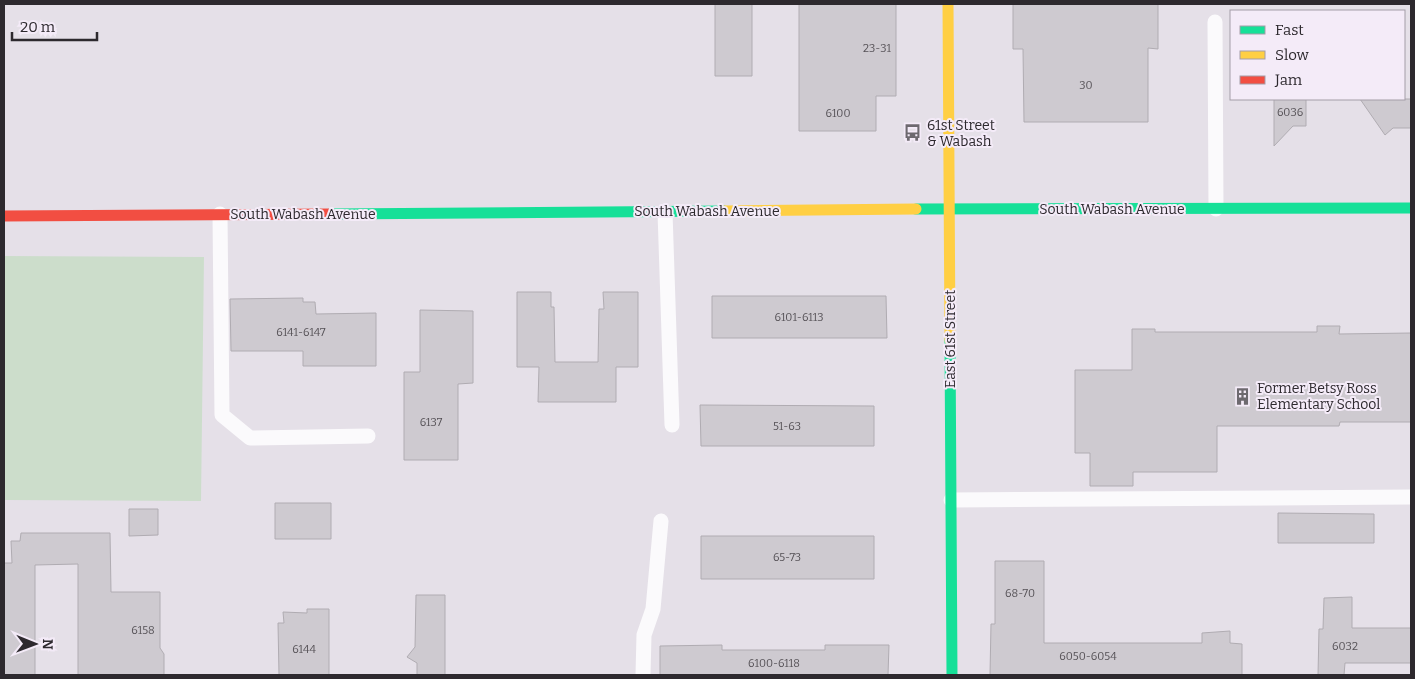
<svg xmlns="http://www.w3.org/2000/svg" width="1415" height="679" font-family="Bitter,serif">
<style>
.green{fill:#ccddcb}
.building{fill:#cecad0;stroke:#b0acb2}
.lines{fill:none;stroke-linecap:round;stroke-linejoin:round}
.lane{stroke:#fbfafc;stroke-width:15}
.fast{stroke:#16e098;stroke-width:11}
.slow{stroke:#ffcf43;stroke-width:11}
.jam{stroke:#f24e42;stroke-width:11}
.labels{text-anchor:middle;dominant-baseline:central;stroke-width:4;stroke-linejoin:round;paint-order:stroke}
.number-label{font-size:11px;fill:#555156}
.poi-label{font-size:14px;fill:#2d292e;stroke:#f4ebf8;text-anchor:start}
.street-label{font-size:14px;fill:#2d292e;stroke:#f4ebf8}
</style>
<rect width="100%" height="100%" fill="#e5e0e8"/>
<path class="green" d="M4,256L204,257L201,501L4,500Z"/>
<path class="building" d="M715,4H752V76H715Z
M799,4H896V96H876V131H799Z
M1013,4H1158V49L1148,48V122H1024L1023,49H1013Z
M1274,99H1306V126H1293L1274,146Z
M1360,99H1411V128H1393L1385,135Z
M517,292H551V307H554L555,362H598L599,309H604L603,292H638V367H616V402H538L539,367H517Z
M712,296H886L887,338H712Z
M303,298V302H315L316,314L376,313V366H303V351H231L230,299Z
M420,310L473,311V383L458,384V460H404V372H420Z
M1317,326H1340L1339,334L1411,333V422H1340L1339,426H1217V472H1133V486H1090V453H1075V370H1132V329H1155V332H1317Z
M700,405L874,406V446H701Z
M275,503H331V539H275Z
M129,509H158V535L129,536Z
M1278,513L1374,514V543H1278Z
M21,533H110L111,592H160V648L164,654V675H78V564L35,565V675H4V563H12L11,541H20Z
M701,536H874V579H701Z
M995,561H1044V643H1202V633L1230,631V643L1242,644V675H990L991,624H995Z
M416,595H445V675H417V663L407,657L415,647Z
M1352,597V628H1411V663H1345L1344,675H1318L1319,629H1323L1324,598Z
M307,609H329V675H279L278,623H284L283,612L307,613Z
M722,645V650H825V645H889L888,675H660V646Z"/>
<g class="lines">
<path class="lane" d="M1215,22L1216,209
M665,212L672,425
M220,214L222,415L250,438L368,436
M951,500L1411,497
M643,675L644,635L653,609L661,521"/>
<path class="fast" d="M916,209L1411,208
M330,214L724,211
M950,340L952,675"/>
<path class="slow" d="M948,4L950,340
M724,211L916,209"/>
<path class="jam" d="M4,216L330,214"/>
</g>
<defs>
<symbol id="bus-bare" viewBox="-9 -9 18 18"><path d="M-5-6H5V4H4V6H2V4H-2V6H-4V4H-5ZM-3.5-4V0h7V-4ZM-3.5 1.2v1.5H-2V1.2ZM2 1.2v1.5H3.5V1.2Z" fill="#6d696f" stroke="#f4ebf8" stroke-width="2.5" paint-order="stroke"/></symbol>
<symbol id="building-bare" viewBox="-9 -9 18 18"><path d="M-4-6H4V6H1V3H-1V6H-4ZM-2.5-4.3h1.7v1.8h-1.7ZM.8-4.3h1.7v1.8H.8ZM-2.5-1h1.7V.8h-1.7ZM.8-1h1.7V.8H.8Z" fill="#6d696f" stroke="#f4ebf8" stroke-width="2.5" paint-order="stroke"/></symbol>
</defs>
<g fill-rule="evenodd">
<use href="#bus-bare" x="900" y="120" width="25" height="25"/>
<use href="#building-bare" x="1230" y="384" width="25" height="25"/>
</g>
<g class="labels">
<g class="number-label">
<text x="877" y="48">23-31</text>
<text x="1086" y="85">30</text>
<text x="1290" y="112">6036</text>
<text x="838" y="113">6100</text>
<text x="799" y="317">6101-6113</text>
<text x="301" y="332">6141-6147</text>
<text x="431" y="422">6137</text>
<text x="787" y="426">51-63</text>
<text x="787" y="557">65-73</text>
<text x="1020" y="593">68-70</text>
<text x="143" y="630">6158</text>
<text x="1345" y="646">6032</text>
<text x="304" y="649">6144</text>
<text x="1088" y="656">6050-6054</text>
<text x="774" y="663">6100-6118</text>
</g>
<g class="poi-label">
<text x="927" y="125">61st Street<tspan x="927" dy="16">&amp; Wabash</tspan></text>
<text x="1257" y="388">Former Betsy Ross<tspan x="1257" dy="16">Elementary School</tspan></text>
</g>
<g class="street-label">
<text x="1112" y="209">South Wabash Avenue</text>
<text x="707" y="211">South Wabash Avenue</text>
<text x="303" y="214">South Wabash Avenue</text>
<text transform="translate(950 339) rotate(-90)">East 61st Street</text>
</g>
</g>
<rect width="1415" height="679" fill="none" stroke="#2d292e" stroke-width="10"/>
<rect x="1230" y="10" width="175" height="90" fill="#f4ebf8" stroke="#a49da7"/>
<rect x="1240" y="26" width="25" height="8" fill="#16e098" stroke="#a49da7"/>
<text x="1275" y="35" font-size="15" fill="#2d292e">Fast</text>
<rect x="1240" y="51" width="25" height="8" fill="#ffcf43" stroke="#a49da7"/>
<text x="1275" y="60" font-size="15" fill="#2d292e">Slow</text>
<rect x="1240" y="76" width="25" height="8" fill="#f24e42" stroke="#a49da7"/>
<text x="1275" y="85" font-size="15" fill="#2d292e">Jam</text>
<g transform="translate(35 644) rotate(91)" stroke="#f4ebf8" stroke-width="4" paint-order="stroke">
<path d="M0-4L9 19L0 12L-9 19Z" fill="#2d292e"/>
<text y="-8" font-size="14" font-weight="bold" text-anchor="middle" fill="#2d292e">N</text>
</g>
<path d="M12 32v8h85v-8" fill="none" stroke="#2d292e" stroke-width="2.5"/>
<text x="20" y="32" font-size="15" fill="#2d292e" stroke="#f4ebf8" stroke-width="4" paint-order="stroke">20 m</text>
</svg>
